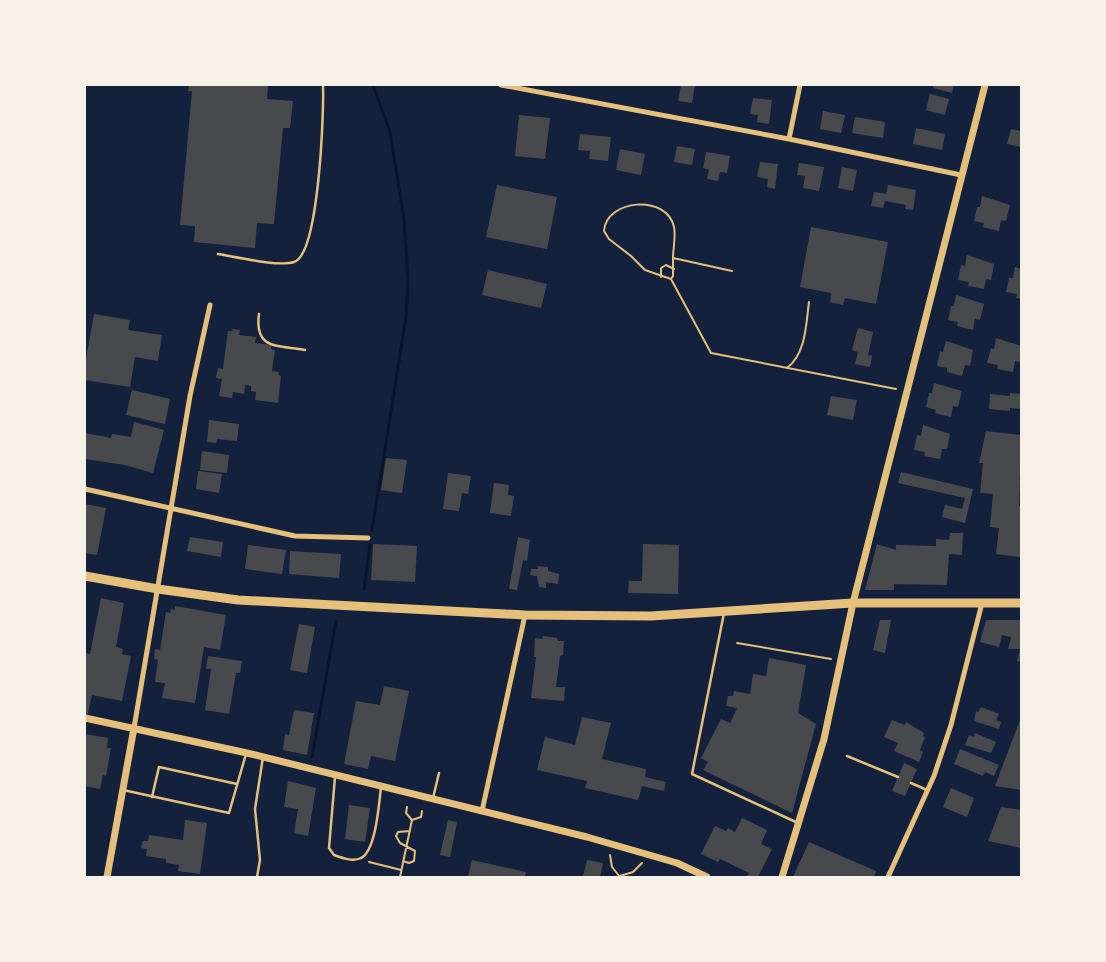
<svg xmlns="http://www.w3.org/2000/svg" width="1106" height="962" font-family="Merriweather,serif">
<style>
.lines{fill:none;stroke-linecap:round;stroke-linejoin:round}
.stream{stroke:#0b132b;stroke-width:3}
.building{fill:#48494c}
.path{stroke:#e5c07b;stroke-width:2}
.service{stroke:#e5c07b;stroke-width:2.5}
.minor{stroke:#e5c07b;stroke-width:5}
.tertiary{stroke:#e5c07b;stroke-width:7}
.primary{stroke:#e5c07b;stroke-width:9}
</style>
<rect width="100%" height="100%" fill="#14213d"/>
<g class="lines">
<path class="stream" d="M372,530L406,317L408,279L404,219L390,132L373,85
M364,589L370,545
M312,757L336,621"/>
</g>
<path class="building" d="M189,85H268L267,99L293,101L290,128H283L274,224L257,223L255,248L194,242L195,226L180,225L192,91H188Z
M681,85H695L692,103L678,101Z
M934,85H954L952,93L933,88Z
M930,94L949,99L945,115L926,110Z
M753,98L772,100L769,124L757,122L758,115L750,114Z
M823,111L845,115L841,133L820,129Z
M519,115L550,118L545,159L515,156Z
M855,117L885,122L883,138L852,133Z
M916,128L945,134L942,150L913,144Z
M1011,129L1021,131V147L1007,144Z
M580,134L611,137L608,161L589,159L590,151L578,150Z
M677,146L695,149L692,165L674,162Z
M620,149L645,154L641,175L616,170Z
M706,152L730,156L727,173L720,172L718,181L707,179L709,170L703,168Z
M760,162L778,164L775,189L767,187L768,179L757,177Z
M799,163L824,167L819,191L803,188L805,176L797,175Z
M842,167L857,170L853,191L838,188Z
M497,185L557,197L547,249L486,237Z
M888,185L916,190L913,210L905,209L906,205L885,201L883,208L871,206L874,192L886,194Z
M982,196L1010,205L1006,221L1001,220L999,231L983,227L984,223L974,221L977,207H980Z
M811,227L888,242L876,304L845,298L843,305L830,302L831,293L800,287Z
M967,255L994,264L991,280L986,279L984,289L968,286L969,282L958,280L961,265L965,266Z
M1015,267L1021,269V299L1016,298L1017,294L1006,292L1009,278H1013Z
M488,270L547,284L541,308L482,295Z
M956,295L984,304L980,320L975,319L973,330L957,326L958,322L948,320L951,306H954Z
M94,314L130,320L128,330L162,335L158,361L135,357L130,387L85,380V365Z
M858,328L873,332L868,355L872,356L870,367L855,364L858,352L852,350Z
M233,329L240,330L239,335L256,337L255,343L271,345V349L275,350L272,371L279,372L278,375L281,376L278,403L255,400L256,392L251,391V386L245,385L244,394L233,392L232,398L219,396L222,379L216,378L218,368L223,369L228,331H232Z
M996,338L1021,346L1020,362L1015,361L1013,372L997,369L998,365L987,363L991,348L994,349Z
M946,341L973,350L970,366L965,365L962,376L947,372V368L937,366L940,351L943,352Z
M934,383L962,391L958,407L953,406L951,417L935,413L936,410L926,407L929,393H932Z
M132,390L170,399L165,424L126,415Z
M1010,393L1021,394V409L1010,408V411L989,409L990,394L1010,396Z
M831,396L857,400L853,420L827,415Z
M209,420L239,424L237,441L217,439L216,443L207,442Z
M134,422L164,430L153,473L125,465L85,459V433L111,438L112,434L131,437Z
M923,425L950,434L947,449H942L940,459L924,456L925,452L914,450L917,435L921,436Z
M986,431L1021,435L1019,506H1021V557L996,554L999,528L990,527L993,494L980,493L983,463H979Z
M202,451L229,455L227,473L200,470Z
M386,458L407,460L402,493L381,490Z
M198,471L222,474L219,493L196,489Z
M901,472L973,489L965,523L942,517L945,505L962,509L965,498L898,483Z
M448,473L471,476L468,494L462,493L459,511L443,509Z
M494,483L509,485L508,495L514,496L511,516L490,513Z
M85,504L106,508L97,555L85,553Z
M950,533H963L962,555L949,554L947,585L894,584V590H865L877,544L896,550V545L936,546V539L949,540Z
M190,537L223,542L221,557L187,551Z
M518,537L530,540L527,561L523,560L517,590L509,589Z
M373,544L417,546L415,582L371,580Z
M643,544L679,545L678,594L628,593L629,581H642Z
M248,545L286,550L282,574L245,569Z
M290,551L341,554L339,578L289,574Z
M538,566L548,567V571L559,574L558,584L546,582V588L539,587L537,576L530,575L531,569H538Z
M101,598L124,603L116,647L123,649L122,654L131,656L122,701L92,695L85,727V653L90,654Z
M175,606L226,615L220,650L204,647L195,703L162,698L165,683L155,682L158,660L154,659L155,649L160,650L166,612L170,613L171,609L175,610Z
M880,620H891L885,653L873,650Z
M986,620H1021V662L1017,661L1020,649H1008L1011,637L1002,635L999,647L980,642Z
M299,624L315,627L307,673L290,670Z
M543,636L557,638L558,641H564L563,655L560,656L556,687H565L564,701L531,698L536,657H534L535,638L542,639Z
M208,656L242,661L240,673H236L229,714L205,710L211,669H206Z
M769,658L806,665L798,713L816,724L792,813L703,770L708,762L701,758L721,719L730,723L737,708L726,706L728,696H733L734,691L750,694L753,674L766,676Z
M384,686L409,691L395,761L371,756L368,769L344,764L356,701L380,705Z
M981,707L999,714L996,720L1001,722L999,729L974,721L976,711L978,712Z
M294,710L314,713L307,755L283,750L285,734L289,735Z
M582,717L611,723L602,759L646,769L645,777L666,782L664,791L642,786L638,800L585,788L587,781L537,770L545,737L575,745Z
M1021,717V790L995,786Z
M892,720L905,725L906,722L924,733L923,736L925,737L920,750L923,752L919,762L894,751L898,743L884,737Z
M975,733L996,742L991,753L965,745L969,735L974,737Z
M85,734L108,738L107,748H111L106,776L103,775L100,789L85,786Z
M960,749L999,765L994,776L985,772L983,776L954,764Z
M904,763L917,769L905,796L892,791Z
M288,781L316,788L308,836L294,833L298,809L284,807Z
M951,788L974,798L967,817L943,807Z
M349,805L370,808L365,842L345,839Z
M1001,807L1021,810V848L988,841Z
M742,818L767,830L761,844L772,849L758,877H750L747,876L749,873L720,859L718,862L701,854L715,826L726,831L728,828L735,832Z
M185,820L207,823L200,874L178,871L179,865L166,863V859L146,856L147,849L141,848L143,841H148L149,835L183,840Z
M448,820L457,822L450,857L440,855Z
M809,842L876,871L874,877H793Z
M472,860L526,872L525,877H468Z
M587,860L603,863L600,877H583Z"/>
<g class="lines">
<path class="path" d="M673,258V276L671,279L645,270L631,256L609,239L604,231C606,199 667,194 674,227C676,236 673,249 673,258L732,271
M661,277V268L666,265L674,269
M671,279L711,353L896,389
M787,368C806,354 806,324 809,302
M737,643L831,659
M407,807L406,813L412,820
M412,820L421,817L422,811
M610,855L612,867L620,877
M403,861L409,863L414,861L415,851L400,843L396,836L398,832L410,831
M369,862L401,870
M620,876L633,872L642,863
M400,877L412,820"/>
<path class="service" d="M218,254C236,257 279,267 294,262C319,255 324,112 323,85
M259,314C254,350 278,345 305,350
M724,613L692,774L798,823
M847,756L898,777
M335,777L329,848L334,855C342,858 353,862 361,858C376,851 379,803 381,787
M911,783L927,790
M123,790L229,813L246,754
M152,797L159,767L237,784
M433,798L439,773
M257,877L260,860L255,809L263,757"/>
<path class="minor" d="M501,85L789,139L961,175
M789,139L800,85
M85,489L295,536L368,538
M134,728L190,396L210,305
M482,811L525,615
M888,877L934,776L951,725L982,603"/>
<path class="tertiary" d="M85,718L247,753L587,837L677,863L707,877
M107,877L134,728
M782,877L824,739L853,603L985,85"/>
<path class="primary" d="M85,576L158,589L238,600L525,615L651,616L853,603H1021"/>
</g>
<rect width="1106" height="962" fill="none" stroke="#f6f1e7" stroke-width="172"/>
</svg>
